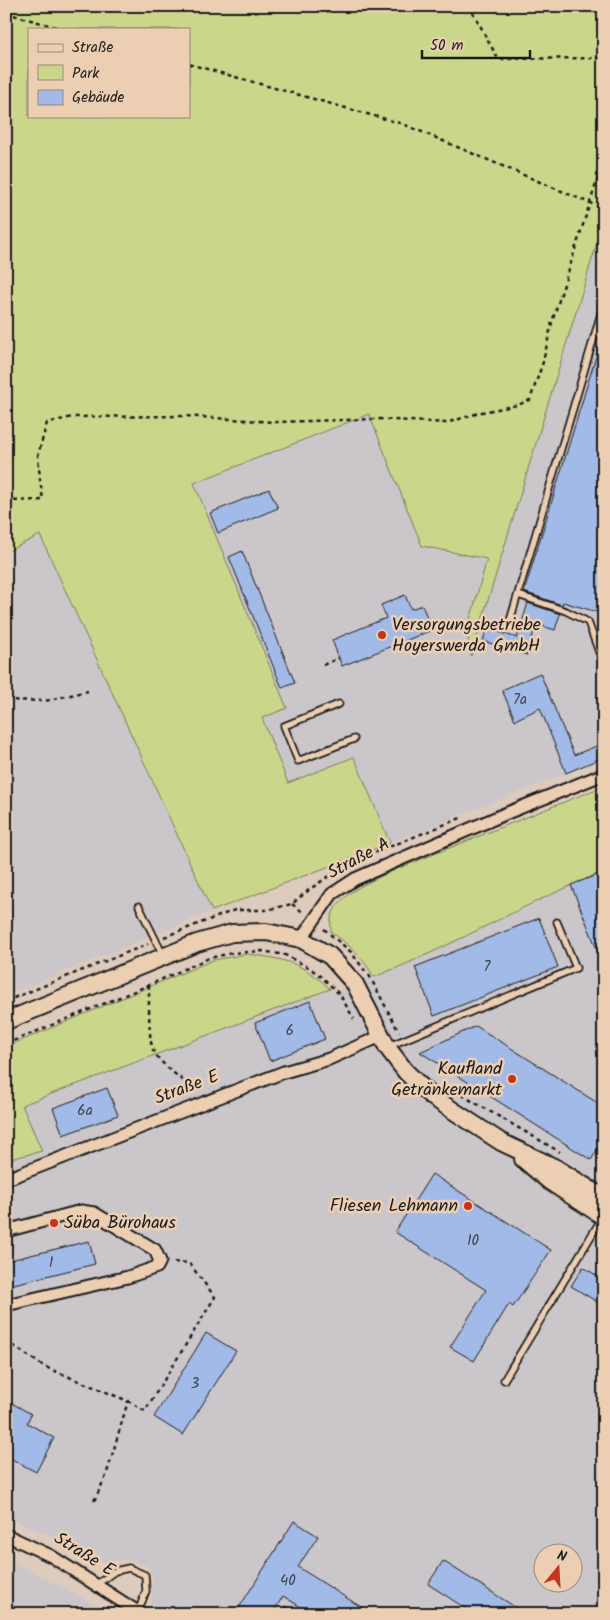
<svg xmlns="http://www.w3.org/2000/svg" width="610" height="1620" font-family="Kalam,sans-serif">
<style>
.built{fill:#cbc6ca;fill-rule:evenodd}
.green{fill:#cad78b;stroke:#737a54;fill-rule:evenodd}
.building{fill:#a2bae7;stroke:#1c1c1c}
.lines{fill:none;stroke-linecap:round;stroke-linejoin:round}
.lane-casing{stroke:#1c1c1c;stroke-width:9}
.street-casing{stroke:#1c1c1c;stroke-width:15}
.secondary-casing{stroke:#1c1c1c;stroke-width:20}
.path{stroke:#1c1c1c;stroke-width:2.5;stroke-dasharray:4 4;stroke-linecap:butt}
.lane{stroke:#eccfb3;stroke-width:5.5}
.street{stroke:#eccfb3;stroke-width:11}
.secondary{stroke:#eccfb3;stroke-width:16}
.poi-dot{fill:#c8321e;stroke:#eccfb3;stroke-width:2}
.labels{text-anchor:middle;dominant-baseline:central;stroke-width:5;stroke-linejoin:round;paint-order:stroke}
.number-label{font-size:15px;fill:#3e444f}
.poi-label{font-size:18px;fill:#1c1c1c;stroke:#eccfb3;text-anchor:start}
.street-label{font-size:18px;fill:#1c1c1c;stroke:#eccfb3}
</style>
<rect width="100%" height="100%" fill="#ddcbbd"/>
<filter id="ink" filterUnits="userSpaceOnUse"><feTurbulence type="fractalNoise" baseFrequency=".02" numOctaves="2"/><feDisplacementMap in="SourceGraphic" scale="10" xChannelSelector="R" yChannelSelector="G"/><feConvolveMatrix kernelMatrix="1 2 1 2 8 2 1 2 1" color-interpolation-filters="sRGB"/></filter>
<g filter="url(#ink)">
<path class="built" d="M601,230H604V758L390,843L354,757L288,783L262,718L287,708L194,483L369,414L422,546L488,559L467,631Z
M40,535L212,911L6,995V552Z
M604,872V1614H165L151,1605L153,1579L148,1566L125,1559L105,1563L64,1542L6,1516V1160L42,1151L21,1105L330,989L332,994L416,959L571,885ZM542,1552H572V1582H542Z
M6,1559L60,1586L113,1614H6Z"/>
<path class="green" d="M6,6H604V230H601L471,656L467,631L487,559L422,546L369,414L194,483L287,708L262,718L288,783L354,757L390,843L212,911L40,535L6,552ZM29,29H189V116H29Z
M604,786V872C525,902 453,947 374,977C363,958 349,944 331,932C331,927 330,920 332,915C340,892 376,879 397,869Z
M247,954C284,959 302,962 330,989L22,1105L42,1151L6,1160V1047L213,960Z"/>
<path class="building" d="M601,340L604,341V614L563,602L562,605L524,592Z
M269,489L278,508L218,533L210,513Z
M242,551L295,683L282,688L229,557Z
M405,595L411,609L422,605L432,630L342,666L332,640L386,618L381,605Z
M528,603L560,614L555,630L536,624L527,655L483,641L487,628L517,638Z
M540,673L574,755L604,743V757L566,773L540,708L515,720L502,690Z
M604,872V964H603L571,885Z
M539,918L558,967L434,1016L415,967Z
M310,1001L325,1039L270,1061L255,1023Z
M476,1026L604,1107V1139L591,1160L420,1052Z
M107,1088L118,1115L63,1135L53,1108Z
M432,1174L551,1250L513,1307L509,1304L474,1361L450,1347L486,1290L395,1232Z
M89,1241L95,1264L6,1286V1261Z
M583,1267L604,1280V1306L571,1286Z
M206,1333L236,1351L183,1435L154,1417Z
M10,1402L31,1414L27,1423L54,1438L36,1472L6,1456V1409Z
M294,1521L318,1536L298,1567L372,1614H312L283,1596L272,1614H235Z
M443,1561L526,1614H474L428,1584Z"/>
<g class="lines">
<defs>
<path id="lane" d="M595,334L604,303
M518,595L566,611L588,622L604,666
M509,624L595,334L604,336
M339,704L284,726L298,761L354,739
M139,906L163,955
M389,1046L576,968L557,922
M504,1380L602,1218
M96,1585L115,1571L129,1568L145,1575L146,1591L138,1612L140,1613"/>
<path id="street" d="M301,939L332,894L355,879L507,813L604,774
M6,1177H12L284,1072L329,1059L381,1036
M6,1231L81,1211L94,1213L155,1250L160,1261L157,1267L128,1277L6,1305
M6,1535L51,1556L138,1612"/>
<path id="secondary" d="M6,1021L197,943L232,933L266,932L301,939L330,956L355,984L387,1047L406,1072L431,1096L501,1142L556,1168L604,1198
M523,1159L549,1181L604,1217"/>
</defs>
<use href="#lane" class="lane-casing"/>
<use href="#street" class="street-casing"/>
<use href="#secondary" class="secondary-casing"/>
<path class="path" d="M467,6L475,16L498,59L604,58
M6,13L63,29
M189,64L403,124L604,209
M598,181L604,176
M6,501L43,500L40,480L38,455L47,423L72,417L185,416L275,422L378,419L446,423L482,412L518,405L530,400L543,362L552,322L604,159
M403,641L408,652
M323,665L339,658
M6,700L45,701L88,691
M292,904L304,913
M324,929L351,952L365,971
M164,937L235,910H266L292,904L310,889L347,864L463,817
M369,975L399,1032
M149,985C149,998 148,1043 154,1052C164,1068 183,1079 197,1092
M6,1001L148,944
M6,1044L149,985L209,958L232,953L262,951L285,955L310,968L325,980L340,995L354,1019
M448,1087L560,1152
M6,1341L45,1367L128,1401L145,1411L215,1297L189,1263L171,1262
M94,1501L106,1476L128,1401
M281,1614L285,1607L296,1614"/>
<use href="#lane" class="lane"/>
<use href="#street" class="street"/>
<use href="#secondary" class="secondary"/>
</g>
</g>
<g class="poi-dot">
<circle cx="382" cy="635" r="5"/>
<circle cx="512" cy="1079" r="5"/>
<circle cx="468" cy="1206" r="5"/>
<circle cx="54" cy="1223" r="5"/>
</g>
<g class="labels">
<g class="number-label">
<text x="520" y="700">7a</text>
<text x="487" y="967">7</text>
<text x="290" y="1031">6</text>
<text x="85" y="1111">6a</text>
<text x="473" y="1241">10</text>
<text x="51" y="1263">1</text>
<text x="195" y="1384">3</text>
<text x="288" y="1581">40</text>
</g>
<g class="poi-label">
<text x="392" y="625">Versorgungsbetriebe<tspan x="392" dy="21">Hoyerswerda GmbH</tspan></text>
<text x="502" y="1069" text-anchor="end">Kaufland<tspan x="502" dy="21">Getränkemarkt</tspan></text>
<text x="458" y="1206" text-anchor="end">Fliesen Lehmann</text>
<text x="64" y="1223">Süba Bürohaus</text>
</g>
<g class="street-label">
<text transform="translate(359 859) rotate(-28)">Straße A</text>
<text transform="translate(187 1088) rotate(-21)">Straße E</text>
<text transform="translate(84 1555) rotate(32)">Straße E</text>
</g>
</g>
<rect width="610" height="1620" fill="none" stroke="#eccfb3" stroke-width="25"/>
<rect x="12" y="12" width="585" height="1595" fill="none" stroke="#1c1c1c" stroke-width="2" filter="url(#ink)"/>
<rect x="28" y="28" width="162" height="90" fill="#eccfb3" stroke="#998777"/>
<rect x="38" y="44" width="25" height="8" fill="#eccfb3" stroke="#998777"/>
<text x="72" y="52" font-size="15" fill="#1c1c1c">Straße</text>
<rect x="38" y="65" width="25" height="15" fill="#cad78b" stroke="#998777"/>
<text x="72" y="78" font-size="15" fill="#1c1c1c">Park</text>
<rect x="38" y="90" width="25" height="15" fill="#a2bae7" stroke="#998777"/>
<text x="72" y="102" font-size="15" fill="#1c1c1c">Gebäude</text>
<g transform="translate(558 1568) rotate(18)"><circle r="24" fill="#eccfb3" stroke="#998777"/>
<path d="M0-4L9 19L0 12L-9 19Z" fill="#c8321e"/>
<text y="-8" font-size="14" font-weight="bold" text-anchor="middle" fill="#1c1c1c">N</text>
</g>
<path d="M422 50v8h108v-8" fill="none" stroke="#1c1c1c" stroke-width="2.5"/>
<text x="430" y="50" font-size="15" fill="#1c1c1c" stroke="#eccfb3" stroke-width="4" paint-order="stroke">50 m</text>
</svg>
